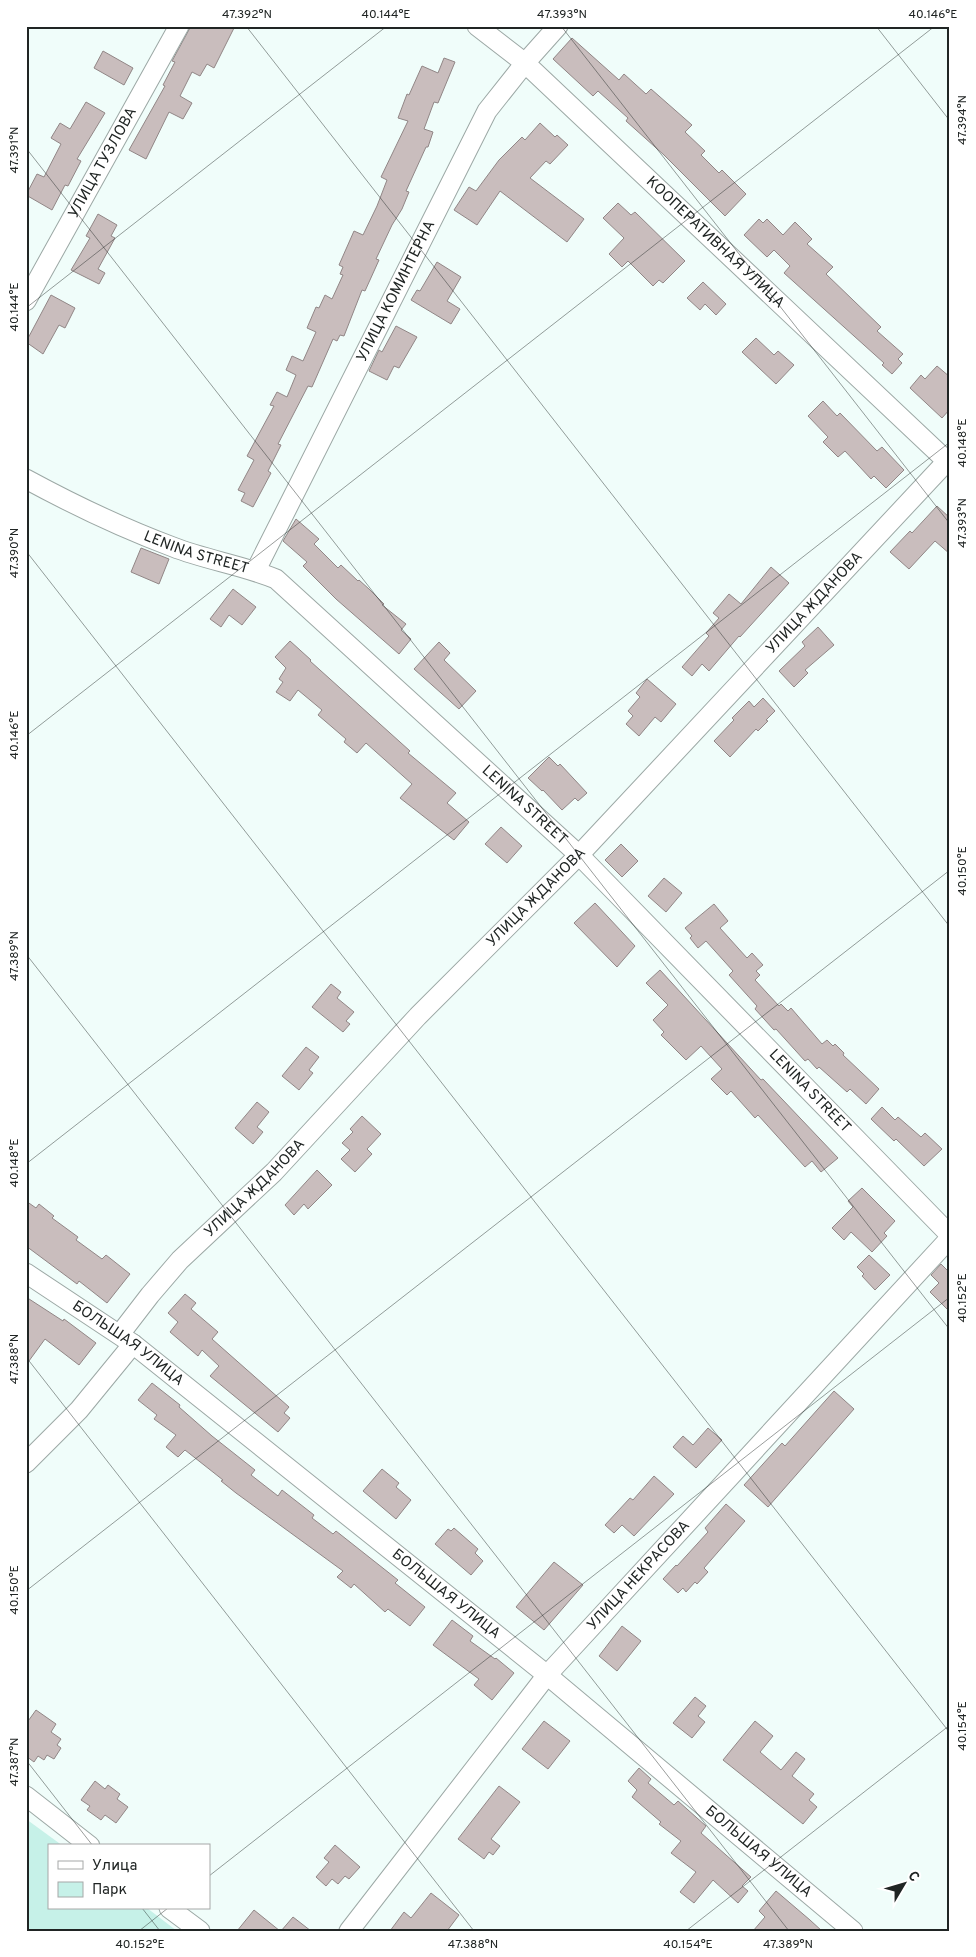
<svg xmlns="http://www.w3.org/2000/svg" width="976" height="1957" font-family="Overpass,sans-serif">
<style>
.green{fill:#c6f1e8}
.building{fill:#c9bdbd;stroke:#918686}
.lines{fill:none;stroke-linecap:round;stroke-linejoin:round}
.minor-casing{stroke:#9ca8a5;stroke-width:21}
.minor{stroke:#fff;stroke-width:19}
.ticks{fill:none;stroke:#202524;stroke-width:1;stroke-opacity:0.45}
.labels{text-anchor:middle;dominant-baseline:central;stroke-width:4;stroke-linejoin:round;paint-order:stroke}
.street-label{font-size:15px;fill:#202524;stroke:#fff}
.neatline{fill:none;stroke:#202524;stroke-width:2}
.ticks-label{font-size:12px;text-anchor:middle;fill:#202524}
</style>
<rect width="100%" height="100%" fill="#f0fdfa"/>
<path class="green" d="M26,1819L63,1846H49V1908H147L177,1931H26Z"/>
<path class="building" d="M191,26H235L214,68L207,64L200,76L192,72L180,96L192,103L183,119L169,112L146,159L129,150L165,86L163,85L175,62L172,61Z
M572,38L619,80L624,74L646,94L651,89L692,125L685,132L705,151L701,155L719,173L722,170L746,194L725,216L664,155L626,121L628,118L598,91L593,96L553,59Z
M103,51L133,68L124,85L94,68Z
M444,58L455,62L438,103L434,102L424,129L433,132L428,147H426L406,191L409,192L402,209L392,225L376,259L379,260L365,291L362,290L344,336L340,335L337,341L333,339L312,387L308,386L278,444L281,445L268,471L271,473L253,507L241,501L245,493L238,490L254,460L247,456L274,406L270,405L277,392L287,397L296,375L286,370L292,356L303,361L316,332L307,328L316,307L319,308L325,295L332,299L343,275L340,274L343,267L339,265L354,231L363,235L377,206L387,180L381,177L408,121L398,118L407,94L409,95L422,66L438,73Z
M86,102L105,113L77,159L81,161L68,186L65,185L52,210L26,195L37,174L44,177L61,144L51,138L60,123L70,129Z
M540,123L555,137L557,135L568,145L550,164L546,161L530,178L584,219L567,242L500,191L477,225L454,210L469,187L476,191L499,160L522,137L525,140Z
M618,203L631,215L635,212L685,261L663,283L659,280L653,286L628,261L622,267L609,254L624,238L603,218Z
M98,214L117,225L111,236L115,238L98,269L105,273L99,284L71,270L90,238L86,236Z
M759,219L763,223L767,219L783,235L795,222L812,239L807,244L833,267L826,274L881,327L877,331L903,354L898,359L902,363L892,374L882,365L884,363L784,273L790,266L774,250L767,257L744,235Z
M437,262L461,277L447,301L460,309L451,324L411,300L417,290L420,291Z
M703,282L726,304L716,315L705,304L700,310L687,298Z
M51,295L75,308L65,328L59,325L43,354L26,342Z
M396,326L417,337L399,368L394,366L387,380L369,371L379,350L382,352Z
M756,338L774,355L778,351L794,365L776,384L742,352Z
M937,366L950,377V409L942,418L910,388L921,375L925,379Z
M823,401L837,416L840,413L877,451L882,447L904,470L886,488L874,476L871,479L845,451L838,457L823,442L828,437L808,416Z
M937,506L950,518V554L935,541L909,569L890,552L910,531L912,533Z
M296,519L319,539L314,544L338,568L341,565L358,581L359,580L369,589L384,604L382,605L406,624L401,630L411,639L399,654L336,599L303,566L307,562L283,541Z
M141,548L169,559L159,584L131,572Z
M771,567L789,583L740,637L739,636L709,671L702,664L692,676L682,667L709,636L706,633L719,618L713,613L729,594L741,604Z
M233,589L256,607L242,625L229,615L221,627L210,619Z
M818,627L834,645L805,670L808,673L794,687L779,671L805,646L802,642Z
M290,641L311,660L310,661L410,751L408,753L456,793L447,803L469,822L454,840L400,798L412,784L366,743L357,753L344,742L346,739L318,715L322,710L298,690L290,701L276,692L283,682L279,679L286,668L275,657Z
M439,642L450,653L444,660L476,691L459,709L414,669Z
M647,679L676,704L661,722L655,717L639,736L626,724L633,716L628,711L640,697L636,693Z
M763,698L775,711L766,720L768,721L758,731L756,729L730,757L714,741L734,720L732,718L749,701L754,707Z
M549,757L558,766L560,764L587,793L578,801L575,798L562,810L543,790L542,791L528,778Z
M501,827L522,846L507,863L485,844Z
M621,844L638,861L622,877L605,860Z
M664,878L682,893L666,912L648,896Z
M595,903L635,946L617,967L574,923Z
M714,904L728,921L720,928L747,958L752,953L763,965L756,971L760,975L755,980L779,1006L781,1004L788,1011L791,1008L822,1044L827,1040L833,1046L835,1044L844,1053L843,1055L879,1089L866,1104L850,1089L847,1092L819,1067L817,1069L808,1059L805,1061L776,1029L774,1030L755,1009L757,1006L729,975L733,971L706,941L698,948L690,938L692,936L685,928Z
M660,970L761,1080L763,1079L838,1158L821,1172L812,1161L805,1167L758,1115L755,1118L731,1091L727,1095L711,1079L722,1069L701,1046L686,1060L661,1035L664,1032L653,1020L668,1005L646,983Z
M331,984L341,992L337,998L354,1012L346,1021L350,1024L343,1032L312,1007Z
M306,1047L319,1057L309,1070L313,1073L299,1090L282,1076Z
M257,1102L269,1112L257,1127L263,1132L253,1144L235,1128Z
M882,1107L895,1120L898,1117L921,1137L925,1133L942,1149L924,1166L896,1139L894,1141L871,1119Z
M362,1116L381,1134L367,1149L372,1154L355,1172L341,1159L350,1150L342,1143L353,1132L350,1129Z
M317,1170L332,1185L308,1209L304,1204L294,1215L285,1205Z
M862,1188L895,1221L884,1233L887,1236L872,1252L851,1232L844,1240L832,1228L853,1207L848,1201Z
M26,1201L36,1208L39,1204L54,1216L52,1218L78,1237L76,1240L102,1259L106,1255L130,1274L107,1303L79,1281L77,1284L26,1246Z
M869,1255L890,1275L875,1290L862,1276L864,1274L857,1267Z
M941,1264L950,1273V1312L930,1292L939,1283L931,1275Z
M185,1294L196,1303L191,1309L218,1332L212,1339L289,1407L284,1413L290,1418L278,1432L210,1376L219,1366L202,1350L198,1356L170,1332L178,1322L168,1313Z
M26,1297L63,1321L64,1319L96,1343L79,1365L45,1339L26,1365Z
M152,1383L180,1405L179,1407L212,1436L255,1470L251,1475L278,1496L282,1490L314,1515L312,1518L333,1534L336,1531L398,1580L395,1583L425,1607L410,1626L388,1609L385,1612L354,1584L351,1588L337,1577L343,1571L236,1493L221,1481L223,1480L185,1450L178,1457L166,1447L176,1435L154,1419L157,1415L138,1400Z
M834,1391L854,1409L768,1507L744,1485L782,1443L785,1446Z
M708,1428L722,1440L696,1468L673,1447L683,1436L693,1445Z
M382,1469L399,1483L396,1487L411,1500L396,1519L363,1491Z
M654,1476L674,1494L634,1536L622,1525L614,1533L605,1525L630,1498L633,1500Z
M726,1504L745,1521L704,1568L708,1572L697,1584L695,1582L686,1592L683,1588L678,1593L663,1579L676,1565L677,1566L708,1532L705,1528Z
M454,1528L478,1549L475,1553L483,1561L471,1575L435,1544L448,1529L451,1531Z
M554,1562L583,1585L544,1630L516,1607Z
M452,1620L473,1636L470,1641L495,1659L496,1658L514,1673L492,1700L474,1685L479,1679L433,1645Z
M622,1626L641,1641L617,1671L599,1656Z
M695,1697L706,1706L698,1716L705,1722L692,1738L673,1723Z
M36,1710L56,1724L51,1732L61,1739L57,1745L61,1748L54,1759L47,1755L44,1760L38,1756L34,1762L26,1756V1724Z
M544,1721L570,1741L548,1769L522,1749Z
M755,1721L773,1736L760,1752L781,1770L796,1752L805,1759L792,1776L814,1794L809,1800L817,1807L803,1824L723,1760Z
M639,1768L651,1779L648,1783L674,1805L678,1801L706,1826L701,1833L751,1877L742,1886L748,1891L738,1903L713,1880L694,1903L680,1892L696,1872L671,1853L681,1841L659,1824L661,1822L632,1797L637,1790L628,1781Z
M95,1781L105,1789L108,1785L120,1794L117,1799L128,1807L116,1823L105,1815L101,1820L87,1810L90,1806L81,1800Z
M499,1786L520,1802L491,1839L500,1846L493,1855L489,1852L484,1859L458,1839Z
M335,1845L360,1867L349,1879L345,1876L338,1884L332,1879L326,1886L316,1877L329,1862L324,1858Z
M776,1891L810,1920L822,1931H753L765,1917L759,1911Z
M431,1893L459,1915L447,1931H390L404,1912L411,1918Z
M254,1910L280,1931H237Z
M293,1917L311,1931H281Z"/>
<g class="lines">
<defs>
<g id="minor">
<path id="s1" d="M477,26L525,63L950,464"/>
<path id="s2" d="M26,301L179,26"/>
<path id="s3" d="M26,479C74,505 122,528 173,547C206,560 242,565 276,579L579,855L950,1235"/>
<path id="s4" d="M256,570L487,111L525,63L558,26"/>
<path id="s5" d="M26,1273L133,1344L547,1675L853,1931"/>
<path id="s6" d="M120,1334L150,1295L180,1260L274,1172L418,1016L579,855L950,458"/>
<path d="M26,1463L79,1410L133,1344"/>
<path d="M26,1796L90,1846"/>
<path d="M169,1908L200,1931"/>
<path id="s7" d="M349,1931L547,1675L950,1238"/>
</g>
</defs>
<use href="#minor" class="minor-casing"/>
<use href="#minor" class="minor"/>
</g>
<path class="ticks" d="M246,26L950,927M561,26L950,524M876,26L950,121M26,148L950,1330M26,308L387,26M26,551L950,1733M26,736L935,26M26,954L789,1931M26,1164L950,442M26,1357L474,1931M26,1591L950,870M26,1760L93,1846M209,1876L950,1297M142,1908L160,1931M139,1931L168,1908M686,1931L950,1725"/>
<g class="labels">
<g class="street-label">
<text stroke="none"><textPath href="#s2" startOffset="158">УЛИЦА ТУЗЛОВА</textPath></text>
<text stroke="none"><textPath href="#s1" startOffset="322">КООПЕРАТИВНАЯ УЛИЦА</textPath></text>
<text stroke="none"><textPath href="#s4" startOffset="312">УЛИЦА КОМИНТЕРНА</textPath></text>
<text stroke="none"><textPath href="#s3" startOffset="186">LENINA STREET</textPath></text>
<text stroke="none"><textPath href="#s6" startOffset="1009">УЛИЦА ЖДАНОВА</textPath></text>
<text stroke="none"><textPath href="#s3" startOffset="606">LENINA STREET</textPath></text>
<text stroke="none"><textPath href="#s6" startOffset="604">УЛИЦА ЖДАНОВА</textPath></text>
<text stroke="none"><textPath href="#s3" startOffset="1010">LENINA STREET</textPath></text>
<text stroke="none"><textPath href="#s6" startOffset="199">УЛИЦА ЖДАНОВА</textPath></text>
<text stroke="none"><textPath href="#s5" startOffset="124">БОЛЬШАЯ УЛИЦА</textPath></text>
<text stroke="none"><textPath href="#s7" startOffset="459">УЛИЦА НЕКРАСОВА</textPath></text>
<text stroke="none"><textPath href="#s5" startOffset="529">БОЛЬШАЯ УЛИЦА</textPath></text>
<text stroke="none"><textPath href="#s5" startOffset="934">БОЛЬШАЯ УЛИЦА</textPath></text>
</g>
</g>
<rect width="976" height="1957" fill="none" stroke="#ffffff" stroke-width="55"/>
<rect x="48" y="1844" width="162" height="65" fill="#ffffff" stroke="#a6a8a7"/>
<rect x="58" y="1861" width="25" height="8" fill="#ffffff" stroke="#a6a8a7"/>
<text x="92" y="1870" font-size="15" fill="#202524">Улица</text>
<rect x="58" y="1882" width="25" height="15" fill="#c6f1e8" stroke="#a6a8a7"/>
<text x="92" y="1894" font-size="15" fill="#202524">Парк</text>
<g transform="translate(904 1884) rotate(52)" stroke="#ffffff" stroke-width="4" paint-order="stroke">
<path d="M0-4L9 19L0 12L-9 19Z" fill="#202524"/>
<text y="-8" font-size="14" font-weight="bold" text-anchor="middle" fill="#202524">С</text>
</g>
<rect x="28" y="28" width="920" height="1902" class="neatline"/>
<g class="ticks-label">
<text x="247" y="18">47.392°N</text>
<text x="386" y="18">40.144°E</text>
<text x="562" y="18">47.393°N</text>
<text x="933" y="18">40.146°E</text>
<text transform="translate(962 120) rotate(-90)" y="4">47.394°N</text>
<text transform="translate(14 150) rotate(-90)" y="4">47.391°N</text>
<text transform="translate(14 307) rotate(-90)" y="4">40.144°E</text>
<text transform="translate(962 443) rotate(-90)" y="4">40.148°E</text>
<text transform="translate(962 523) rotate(-90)" y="4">47.393°N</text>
<text transform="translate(14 553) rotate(-90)" y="4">47.390°N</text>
<text transform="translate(14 735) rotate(-90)" y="4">40.146°E</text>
<text transform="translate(962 871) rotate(-90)" y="4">40.150°E</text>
<text transform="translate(14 956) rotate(-90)" y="4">47.389°N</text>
<text transform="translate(14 1163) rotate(-90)" y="4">40.148°E</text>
<text transform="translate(962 1298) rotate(-90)" y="4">40.152°E</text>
<text transform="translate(14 1359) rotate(-90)" y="4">47.388°N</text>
<text transform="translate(14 1590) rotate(-90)" y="4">40.150°E</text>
<text transform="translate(962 1726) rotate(-90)" y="4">40.154°E</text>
<text transform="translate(14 1762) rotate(-90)" y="4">47.387°N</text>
<text x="140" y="1948">40.152°E</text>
<text x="473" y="1948">47.388°N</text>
<text x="688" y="1948">40.154°E</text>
<text x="788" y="1948">47.389°N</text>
</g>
</svg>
